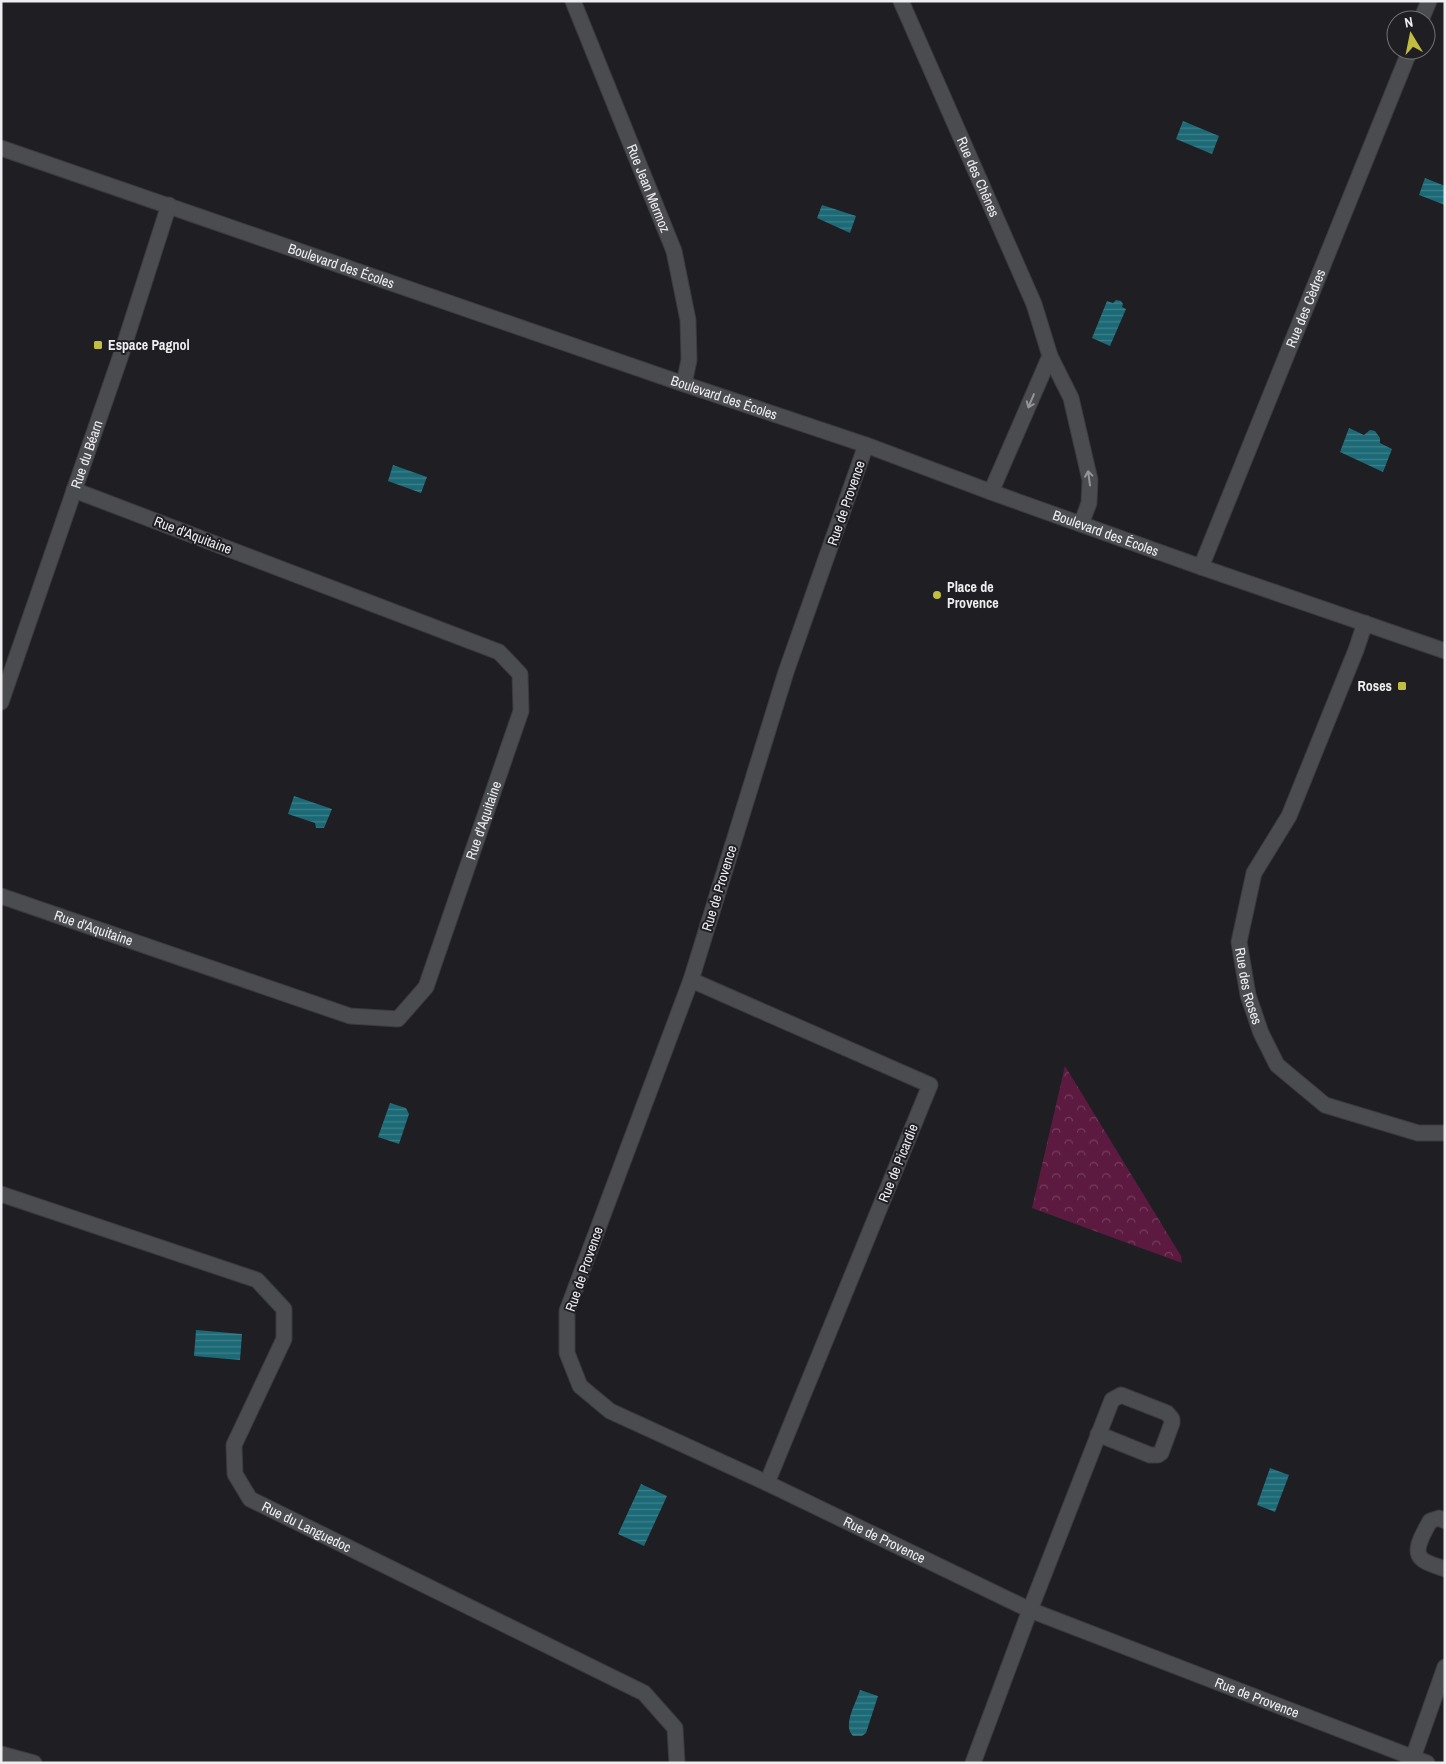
<svg xmlns="http://www.w3.org/2000/svg" width="1446" height="1764" font-family="'Archivo Narrow',sans-serif">
<style>
.park{fill:url(#park-crowns)}
.water{fill:url(#water-rules)}
.lines{fill:none;stroke-linecap:round;stroke-linejoin:round}
.minor-casing{stroke:#3b3b3e;stroke-width:17}
.minor{stroke:#4b4c50;stroke-width:15}
.oneway{stroke:#949598}
.poi-dot{fill:#c1bd40;stroke:#1f1f23;stroke-width:2}
.labels{text-anchor:middle;dominant-baseline:central;stroke-width:4;stroke-linejoin:round;paint-order:stroke}
.street-label{font-size:14px;fill:#eeeef1;stroke:#1f1f23}
.poi-label{font-size:14px;font-weight:bold;fill:#eeeef1;stroke:#1f1f23;text-anchor:start}
</style>
<defs>
<pattern id="park-crowns" width="20" height="18" patternUnits="userSpaceOnUse" patternTransform="scale(1.25)"><rect width="20" height="18" fill="#5d1a40"/><path d="M2 6a3 3 0 1 1 6 0M12 15a3 3 0 1 1 6 0" fill="none" stroke="#753c5c"/></pattern>
<pattern id="water-rules" width="6" height="5" patternUnits="userSpaceOnUse" patternTransform="scale(1.25)"><rect width="6" height="5" fill="#1d6a77"/><path d="M0 2.5h6" fill="none" stroke="#3e808b"/></pattern>
</defs>
<rect width="100%" height="100%" fill="#1f1f23"/>
<path class="park" d="M1065,1066L1181,1256L1182,1263L1032,1208Z"/>
<path class="water" d="M1183,121L1219,136L1212,154L1176,139Z
M1425,178L1445,186V205L1419,195Z
M822,205L856,216L850,233L817,218Z
M1116,300L1121,301L1123,304L1122,307L1126,309L1110,346L1092,338L1107,301L1113,303Z
M1349,428L1364,435L1370,430L1375,431L1380,438V443L1392,449L1383,472L1340,452Z
M393,465L427,477L421,493L388,481Z
M294,796L332,809L324,828H316L315,823L288,814Z
M390,1103L406,1108L409,1114L399,1144L378,1137Z
M196,1330L242,1334L240,1360L194,1356Z
M1270,1468L1289,1475L1275,1512L1257,1505Z
M641,1484L667,1496L644,1546L618,1534Z
M860,1690L878,1696L866,1733L862,1736H853C842,1726 856,1703 860,1690Z"/>
<g class="lines">
<defs>
<g id="minor">
<path id="s1" d="M573,1L674,251L688,320L689,360L684,384"/>
<path id="s2" d="M901,1L1034,304L1050,356L1071,398L1090,480L1089,503L1081,524"/>
<path d="M1421,20L1429,1"/>
<path id="s3" d="M1,148L675,381L866,445L991,492L1201,567L1445,651"/>
<path id="s4" d="M866,445L786,672L691,980L567,1311V1353L580,1386L610,1411L767,1483L1030,1610L1427,1763"/>
<path d="M991,492L1050,356"/>
<path id="s5" d="M1201,567L1410,50"/>
<path id="s6" d="M1365,623L1356,650L1289,816L1254,873L1239,942L1248,995L1261,1033L1277,1065L1325,1105L1418,1133H1445"/>
<path id="s7" d="M1,702L122,352L169,205"/>
<path id="s8" d="M1,896L350,1016L398,1019L426,987L521,711L520,674L499,652L74,490"/>
<path d="M691,980L930,1085L767,1483"/>
<path id="s9" d="M1,1194L257,1280L284,1309V1339L234,1445L235,1474L250,1499L644,1693L675,1728L677,1763"/>
<path d="M1445,1521L1439,1518L1430,1521C1426,1530 1411,1550 1422,1559C1427,1564 1438,1566 1445,1569"/>
<path d="M1,1754L34,1763"/>
<path d="M973,1763L1030,1610L1112,1400L1121,1395L1167,1413L1172,1419V1423L1161,1453L1158,1455H1150L1098,1434"/>
<path d="M1411,1763L1445,1667"/>
</g>
</defs>
<use href="#minor" class="minor-casing"/>
<use href="#minor" class="minor"/>
</g>
<defs><path id="oneway-shaft" d="M-6 0H5M1.5-3L5.5 0L1.5 3" fill="none" stroke-width="1.6" stroke-linecap="round" stroke-linejoin="round" transform="scale(1.25)"/></defs>
<g class="oneway">
<use href="#oneway-shaft" transform="translate(1031 401) rotate(113)"/>
<use href="#oneway-shaft" transform="translate(1089 478) rotate(-98)"/>
</g>
<g class="poi-dot">
<rect x="93" y="340" width="10" height="10" rx="2.5"/>
<circle cx="937" cy="595" r="5"/>
<rect x="1397" y="681" width="10" height="10" rx="2.5"/>
</g>
<g class="labels">
<g class="street-label">
<text stroke="none"><textPath href="#s2" startOffset="192">Rue des Chênes</textPath></text>
<text stroke="none"><textPath href="#s1" startOffset="202">Rue Jean Mermoz</textPath></text>
<text stroke="none"><textPath href="#s3" startOffset="360">Boulevard des Écoles</textPath></text>
<text stroke="none"><textPath href="#s5" startOffset="279">Rue des Cèdres</textPath></text>
<text stroke="none"><textPath href="#s3" startOffset="765">Boulevard des Écoles</textPath></text>
<text stroke="none"><textPath href="#s7" startOffset="262">Rue du Béarn</textPath></text>
<text transform="translate(846 503) rotate(-71)">Rue de Provence</text>
<text stroke="none"><textPath href="#s3" startOffset="1170">Boulevard des Écoles</textPath></text>
<text transform="translate(193 535) rotate(21)">Rue d'Aquitaine</text>
<text stroke="none"><textPath href="#s8" startOffset="636">Rue d'Aquitaine</textPath></text>
<text transform="translate(719 888) rotate(-73)">Rue de Provence</text>
<text stroke="none"><textPath href="#s8" startOffset="98">Rue d'Aquitaine</textPath></text>
<text stroke="none"><textPath href="#s6" startOffset="390">Rue des Roses</textPath></text>
<text transform="translate(898 1163) rotate(-68)">Rue de Picardie</text>
<text transform="translate(584 1269) rotate(-71)">Rue de Provence</text>
<text stroke="none"><textPath href="#s9" startOffset="578">Rue du Languedoc</textPath></text>
<text stroke="none"><textPath href="#s4" startOffset="1336">Rue de Provence</textPath></text>
<text stroke="none"><textPath href="#s4" startOffset="1741">Rue de Provence</textPath></text>
</g>
<g class="poi-label">
<text x="108" y="345">Espace Pagnol</text>
<text x="947" y="587">Place de<tspan x="947" dy="16">Provence</tspan></text>
<text x="1392" y="686" text-anchor="end">Roses</text>
</g>
</g>
<rect width="1446" height="1764" fill="none" stroke="#eeeef1" stroke-width="5"/>
<g transform="translate(1411 35) rotate(350)"><circle r="24" fill="#1f1f23" stroke="#727275"/>
<path d="M0-4L9 19L0 12L-9 19Z" fill="#c1bd40"/>
<text y="-8" font-size="14" font-weight="bold" text-anchor="middle" fill="#eeeef1">N</text>
</g>
</svg>
